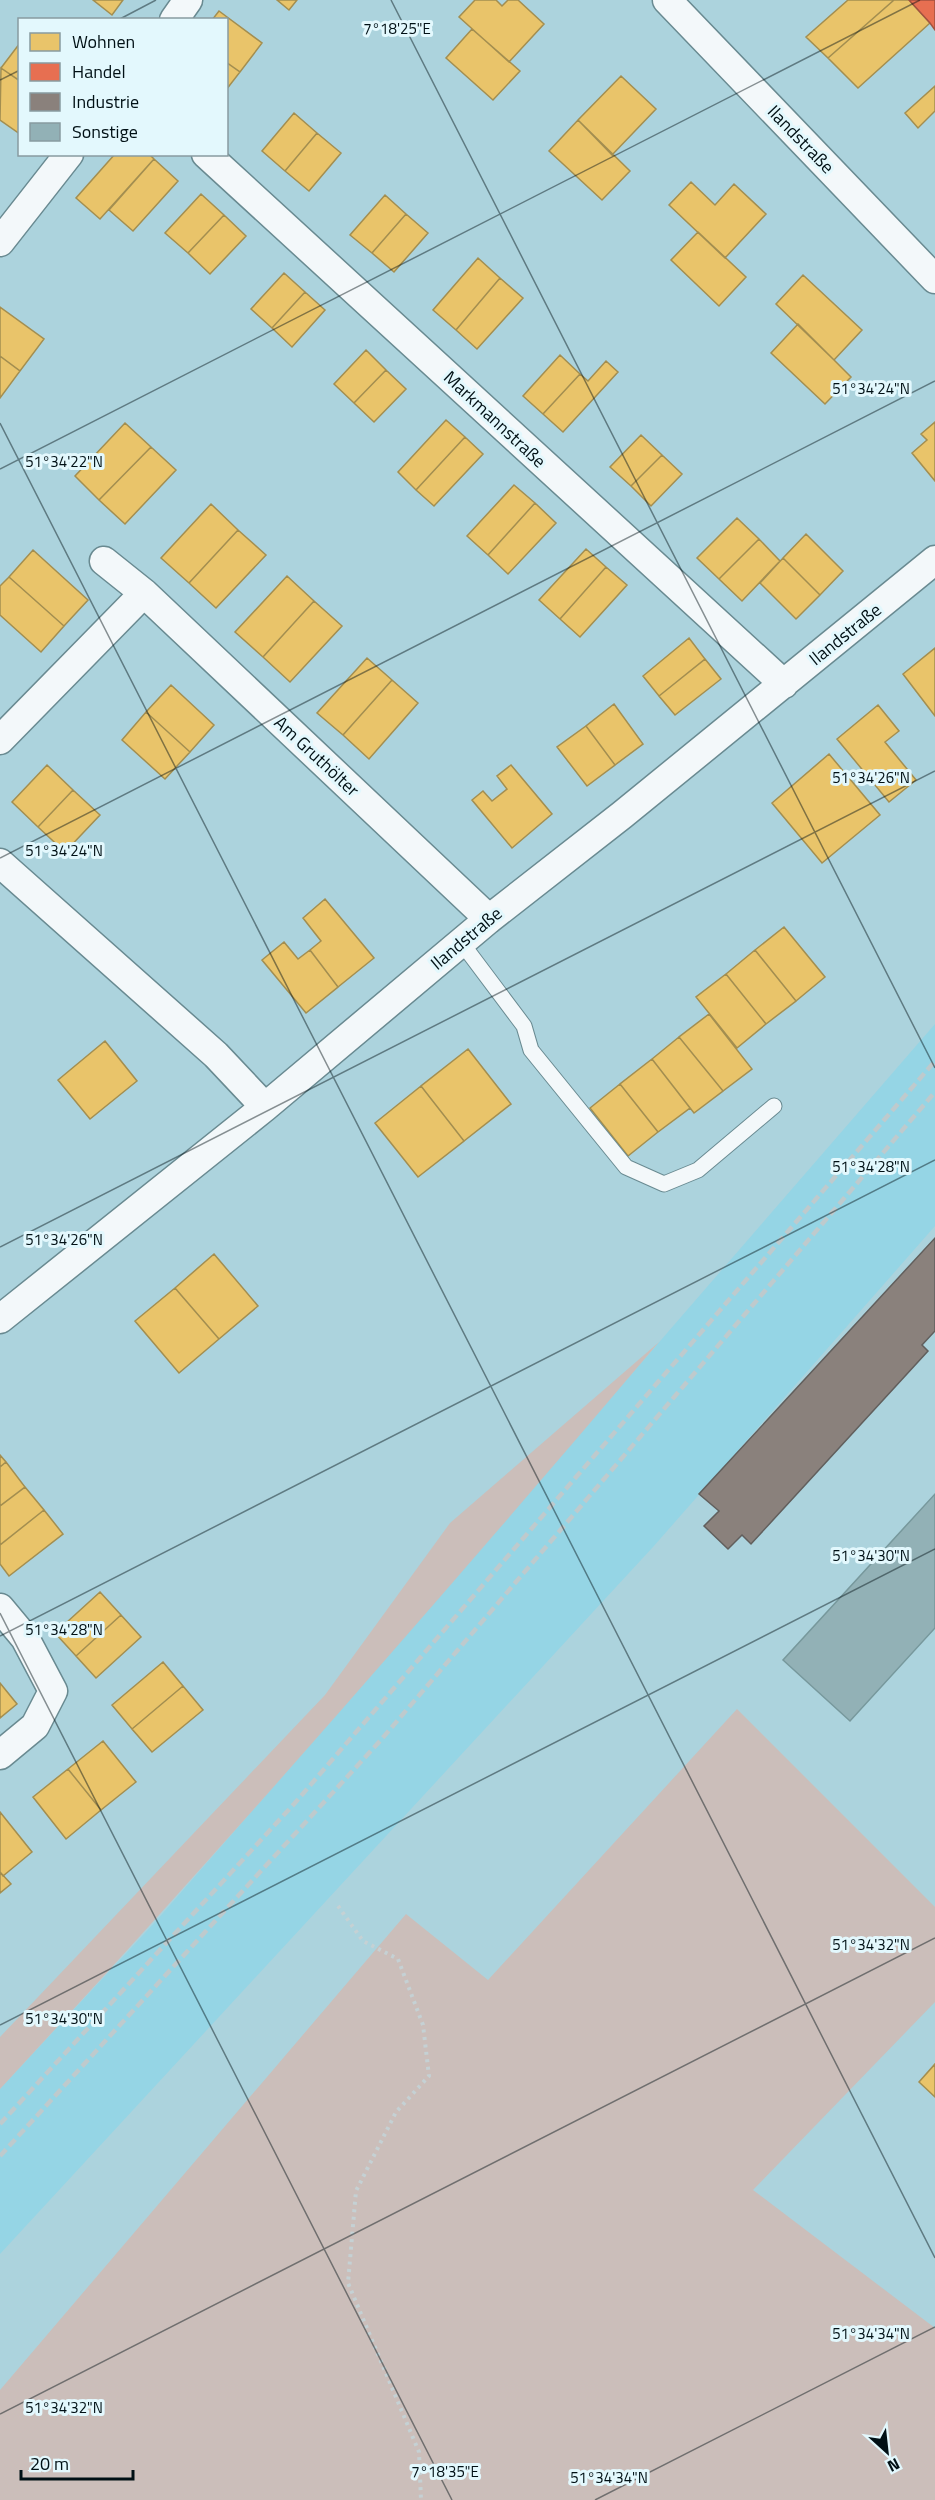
<svg xmlns="http://www.w3.org/2000/svg" width="935" height="2500" font-family="'Titillium Web',sans-serif">
<style>
.built{fill:#95d5e5}
.green{fill:#cbbeba}
.homes{fill:#e9c46a;stroke:#a38e50;stroke-width:1.5}
.shops{fill:#e76f51;stroke:#a2523f;stroke-width:1.5}
.industry{fill:#8a817c;stroke:#615f5d;stroke-width:1.5}
.building{fill:#92b1b6;stroke:#77989c;stroke-width:1.5}
.lines{fill:none;stroke-linecap:round;stroke-linejoin:round}
.service-casing{stroke:#698a91;stroke-width:17}
.minor-casing{stroke:#698a91;stroke-width:31}
.path{stroke:#c5d1d4;stroke-width:4;stroke-dasharray:3 4.5;stroke-linecap:butt}
.service{stroke:#f3f8fa;stroke-width:15}
.minor{stroke:#f3f8fa;stroke-width:28}
.rail{stroke:#becacd;stroke-width:4.5;stroke-dasharray:9 4.5;stroke-linecap:butt}
.ticks{fill:none;stroke:#001015;stroke-width:1.5;stroke-opacity:0.45}
.labels{text-anchor:middle;dominant-baseline:central;stroke-width:6;stroke-linejoin:round;paint-order:stroke}
.street-label{font-size:18px;fill:#001015;stroke:#e3f8fd}
.ticks-label{font-size:15px;text-anchor:middle;fill:#001015;stroke:#e3f8fd;stroke-width:6;stroke-linejoin:round;paint-order:stroke}
</style>
<rect width="100%" height="100%" fill="#acd3dd"/>
<path class="built" d="M935,1024V1226L653,1547L0,2254V2089L156,1921L309,1746Z"/>
<path class="green" d="M659,1342C444,1595 226,1845 0,2089V2037L325,1695L450,1523Z
M737,1709L935,1907V2002L753,2190L935,2328V2500H0V2390L406,1914L488,1980Z"/>
<path class="homes" d="M93,0H123L112,15Z
M277,0H297L289,10Z
M475,0H496L502,6L508,0H518L544,24L509,62L459,17Z
M848,0H894L828,58L806,37Z
M894,0H909L930,23L858,88L828,58Z
M219,11L262,43L240,72L226,62V20H212Z
M472,29L520,71L493,100L446,58Z
M20,43V81L1,68Z
M226,62L240,72L226,90Z
M1,68L20,81V134L0,120Z
M621,76L656,109L612,155L578,120Z
M935,86V111L918,128L905,113Z
M294,113L317,133L285,171L262,151Z
M578,120L630,171L602,200L549,151Z
M317,133L341,153L309,191L285,171Z
M115,154H149L154,159L100,219L76,198Z
M154,159L178,181L133,231L109,210Z
M691,182L715,205L734,184L766,214L725,258L669,205Z
M201,194L224,215L188,253L165,233Z
M385,195L406,214L372,253L350,235Z
M406,214L428,233L394,272L372,253Z
M224,215L246,236L210,274L188,253Z
M698,232L746,277L719,306L671,260Z
M478,258L500,278L456,330L433,310Z
M284,273L305,292L272,328L251,309Z
M803,275L862,330L834,360L776,304Z
M500,278L523,298L477,349L456,330Z
M305,292L325,310L292,347L272,328Z
M0,307L44,339L20,371L0,356Z
M798,324L851,377L825,404L771,353Z
M366,350L386,370L354,403L334,384Z
M560,355L580,374L543,414L523,396Z
M0,356L20,371L0,398Z
M606,361L618,372L563,432L543,414L580,374L588,381Z
M386,370L406,389L374,422L354,403Z
M446,420L465,437L416,490L398,472Z
M935,422V481L912,453L927,440L921,434Z
M125,423L151,447L99,500L75,476Z
M641,435L662,455L631,486L610,467Z
M465,437L483,454L434,506L416,490Z
M151,447L176,470L125,524L99,500Z
M662,455L682,474L651,506L631,486Z
M514,485L535,503L488,555L467,536Z
M535,503L556,523L508,574L488,555Z
M211,504L238,530L189,583L161,558Z
M737,518L759,539L719,579L697,558Z
M238,530L266,555L216,608L189,583Z
M806,534L843,571L820,595L783,558Z
M759,539L780,561L742,601L719,579Z
M586,549L606,567L560,619L539,600Z
M33,550L88,600L64,626L9,577Z
M783,558L820,595L796,619L760,583Z
M606,567L627,585L580,637L560,619Z
M287,576L314,601L263,657L235,632Z
M9,577L64,626L41,652L0,615V586Z
M314,601L342,626L290,682L263,657Z
M689,638L705,659L659,696L643,676Z
M935,648V716L903,674Z
M367,658L392,680L343,735L317,713Z
M705,659L721,679L675,715L659,696Z
M392,680L418,703L369,759L343,735Z
M171,685L214,725L190,752L146,712Z
M614,704L643,744L615,765L586,726Z
M878,705L899,731L885,742L916,780L889,802L837,739Z
M146,712L190,752L165,779L122,740Z
M586,726L615,765L587,786L557,747Z
M829,754L880,815L822,863L772,803Z
M47,765L73,790L38,827L12,802Z
M511,765L552,814L512,848L472,800L483,791L492,801L507,789L497,776Z
M73,790L100,815L65,852L38,827Z
M325,899L374,958L338,987L310,950L321,941L303,918Z
M784,927L825,977L796,1001L755,950Z
M284,942L298,959L310,950L338,987L306,1013L262,960Z
M755,950L796,1001L766,1024L726,974Z
M726,974L766,1024L737,1048L696,997Z
M709,1014L752,1069L723,1091L679,1037Z
M679,1037L723,1091L694,1113L652,1059Z
M105,1041L137,1081L90,1119L58,1080Z
M468,1049L511,1104L464,1141L421,1086Z
M652,1059L690,1108L658,1132L620,1084Z
M620,1084L658,1132L628,1156L590,1108Z
M421,1086L464,1141L418,1177L375,1123Z
M214,1254L258,1306L219,1339L175,1288Z
M175,1288L219,1339L179,1373L135,1321Z
M0,1455L6,1462L0,1467Z
M6,1462L25,1487L0,1506V1467Z
M25,1487L44,1510L0,1545V1506Z
M44,1510L63,1534L9,1576L0,1564V1545Z
M100,1592L121,1615L76,1656L55,1633Z
M121,1615L141,1637L96,1678L76,1656Z
M163,1662L183,1686L132,1729L112,1705Z
M0,1683L17,1704L0,1718Z
M183,1686L203,1710L152,1752L132,1729Z
M103,1741L136,1782L101,1810L68,1769Z
M68,1769L101,1810L66,1839L33,1797Z
M0,1812L32,1852L3,1876L0,1872Z
M0,1872L11,1884L0,1893Z
M935,2064V2097L919,2082Z"/>
<path class="shops" d="M909,0H935V30L930,23Z"/>
<path class="industry" d="M935,1238V1331L922,1345L928,1351L751,1544L742,1535L728,1549L704,1526L719,1511L699,1494Z"/>
<path class="building" d="M935,1494V1628L850,1721L783,1660Z"/>
<g class="lines">
<defs>
<path id="service" d="M461,942L524,1026L531,1050L626,1167L664,1184L698,1170L774,1106"/>
<path id="minor" d="M667,0L935,279
M174,20L188,0
M206,154L784,684
M0,242L69,154
M104,561L144,593L489,919
M0,740L144,593
M0,863L216,1055L265,1107
M0,1319L265,1107L489,919L622,815L935,560
M0,1608L25,1638L53,1691L35,1726L0,1755"/>
</defs>
<use href="#service" class="service-casing"/>
<use href="#minor" class="minor-casing"/>
<path class="path" d="M338,1906L363,1941L398,1959L423,2025L429,2076L396,2112L356,2191L348,2283L419,2452L421,2500"/>
<use href="#service" class="service"/>
<use href="#minor" class="minor"/>
<path class="rail" d="M0,2124L294,1804L935,1061
M0,2156L380,1741L935,1092"/>
</g>
<path class="ticks" d="M391,0L935,1068M118,20L156,0M0,80L20,70M0,423L935,2258M0,469L920,0M0,858L935,381M0,1247L935,771M0,1613L452,2500M0,1636L935,1160M0,2025L935,1549M0,2414L935,1938M595,2500L935,2327"/>
<g class="labels">
<g class="street-label">
<text transform="translate(801 139) rotate(46)">Ilandstraße</text>
<text transform="translate(495 419) rotate(43)">Markmannstraße</text>
<text transform="translate(845 634) rotate(-39)">Ilandstraße</text>
<text transform="translate(317 756) rotate(43)">Am Gruthölter</text>
<text transform="translate(466 938) rotate(-40)">Ilandstraße</text>
</g>
</g>
<g class="ticks-label">
<text x="397" y="34">7°18'25"E</text>
<text x="871" y="394">51°34'24"N</text>
<text x="64" y="467">51°34'22"N</text>
<text x="871" y="783">51°34'26"N</text>
<text x="64" y="856">51°34'24"N</text>
<text x="871" y="1172">51°34'28"N</text>
<text x="64" y="1245">51°34'26"N</text>
<text x="871" y="1561">51°34'30"N</text>
<text x="64" y="1635">51°34'28"N</text>
<text x="871" y="1950">51°34'32"N</text>
<text x="64" y="2024">51°34'30"N</text>
<text x="871" y="2339">51°34'34"N</text>
<text x="64" y="2413">51°34'32"N</text>
<text x="445" y="2477">7°18'35"E</text>
<text x="609" y="2483">51°34'34"N</text>
</g>
<rect x="18" y="18" width="210" height="138" fill="#e3f8fd" stroke="#889ba0" stroke-width="1.5"/>
<rect x="30" y="33" width="30" height="18" fill="#e9c46a" stroke="#889ba0" stroke-width="1.5"/>
<text x="72" y="48" font-size="18" fill="#001015">Wohnen</text>
<rect x="30" y="63" width="30" height="18" fill="#e76f51" stroke="#889ba0" stroke-width="1.5"/>
<text x="72" y="78" font-size="18" fill="#001015">Handel</text>
<rect x="30" y="93" width="30" height="18" fill="#8a817c" stroke="#889ba0" stroke-width="1.5"/>
<text x="72" y="108" font-size="18" fill="#001015">Industrie</text>
<rect x="30" y="123" width="30" height="18" fill="#92b1b6" stroke="#889ba0" stroke-width="1.5"/>
<text x="72" y="138" font-size="18" fill="#001015">Sonstige</text>
<g transform="translate(887 2452) rotate(153)" stroke="#e3f8fd" stroke-width="4.5" paint-order="stroke">
<path d="M0-4.5L10 22L0 15L-10 22Z" fill="#001015"/>
<text y="-9" font-size="16" font-weight="bold" text-anchor="middle" fill="#001015">N</text>
</g>
<path d="M21 2470v9h112v-9" fill="none" stroke="#001015" stroke-width="3"/>
<text x="30" y="2470" font-size="18" fill="#001015" stroke="#e3f8fd" stroke-width="4.5" paint-order="stroke">20 m</text>
</svg>
